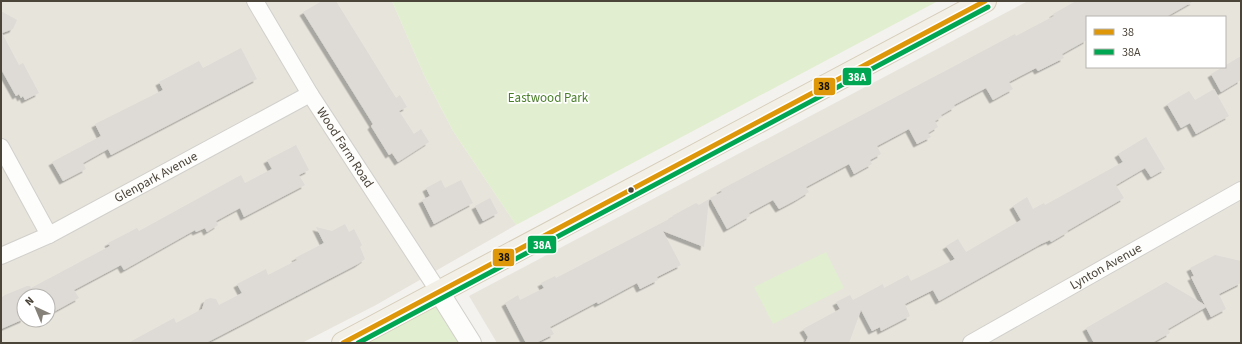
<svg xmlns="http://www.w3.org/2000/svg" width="1242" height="344" font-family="'Source Sans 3',sans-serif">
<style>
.residential{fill:#e7e4dc;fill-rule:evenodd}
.green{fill:#e1eecf}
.building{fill:#dedbd6;filter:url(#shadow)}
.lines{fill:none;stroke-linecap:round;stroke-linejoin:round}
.minor-casing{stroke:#d2d0cb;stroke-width:18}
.tertiary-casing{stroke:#d2d0cb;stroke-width:22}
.primary-casing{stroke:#d6cebb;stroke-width:24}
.minor{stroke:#fdfdfc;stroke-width:16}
.tertiary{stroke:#fdfdfc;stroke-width:20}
.primary{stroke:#f2efe6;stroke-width:22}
.bus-1-casing{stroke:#fff;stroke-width:8}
.bus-2-casing{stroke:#fff;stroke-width:8}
.bus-1{stroke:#dd9709;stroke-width:5}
.bus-2{stroke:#00a651;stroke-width:5}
.bus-dot{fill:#4b4439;stroke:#fff;stroke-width:1.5}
.labels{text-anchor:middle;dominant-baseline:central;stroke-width:3.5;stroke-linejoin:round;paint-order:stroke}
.park-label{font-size:13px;fill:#4a7f2a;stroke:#fff}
.street-label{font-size:13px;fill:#4b4439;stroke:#fff}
.line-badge{stroke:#fff;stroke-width:1.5}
.badge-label{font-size:11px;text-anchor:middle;font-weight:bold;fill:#fff}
.pale-badge-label{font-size:11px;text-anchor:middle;font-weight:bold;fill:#111}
</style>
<defs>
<filter id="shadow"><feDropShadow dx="-3.5" dy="3.5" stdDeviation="0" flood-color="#0004"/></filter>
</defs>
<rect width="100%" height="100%" fill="#f4f2ee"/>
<path class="residential" d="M1,1H392L424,75L453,131L516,225L376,305L302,343H1ZM24,296H48V320H24Z
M1028,1H1241V343H497L469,296ZM1087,17H1225V67H1087Z"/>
<path class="green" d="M392,1H938L516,225L453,131L424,75Z
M826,252L844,288L773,324L754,287Z
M439,292L471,343H343Z"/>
<path class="building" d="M322,1H336L396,98L400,95L407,107L399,111L414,134L421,129L429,142L398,162L392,153L389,155L371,126L373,124L303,12Z
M1076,1H1194L1166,17H1087V40L1062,54L1064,58L1038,71L1036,68L1009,82L1013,89L993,100L986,88L954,105L955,107L941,115L942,117L935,121L938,127L928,133L931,137L917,144L909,129L877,146L881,154L870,160L872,164L854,174L849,164L806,187L809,192L796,200L779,209L773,200L749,213L750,216L727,229L710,198L722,192L720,190L1015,34L1016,36L1054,16L1053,14Z
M1,11L17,20L13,29L2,33L19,65L23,63L39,93L25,100L23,96L21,98L19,94L16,96L1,69Z
M241,48L257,79L111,155L108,149L83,163L86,169L63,181L52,162L101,136L95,124L163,90L159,82L199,61L203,68Z
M1241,56V80L1221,92L1211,74Z
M1214,89L1229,116L1196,134L1190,123L1181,128L1167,104L1189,91L1195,100Z
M1146,137L1165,169L1151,177L1145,168L1116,185L1124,198L1067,231L1068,232L1051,242L1050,240L1041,244L939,301L933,290L905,304L910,316L881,331L880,327L872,331L861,310L849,343H805L808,337L803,329L840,309L836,302L850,295L853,300L883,284L884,288L908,275L911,281L955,259L946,246L958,239L966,252L1021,220L1013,206L1027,197L1033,209L1044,203L1045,205L1123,162L1118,154Z
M296,145L309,170L299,175L305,185L244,217L240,208L216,221L218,225L207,232L205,228L196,232L195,230L124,270L121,265L74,290L79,298L48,315V296H24V319L1,329V298L5,295L27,286H30L31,288L110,246L108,243L137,228L139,231L241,175L245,183L272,169L267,160Z
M441,180L445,188L461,180L473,203L434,224L422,200L430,196L426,188Z
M490,198L498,213L483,221L475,206Z
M709,199L704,247L663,231L681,265L657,277L658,280L640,289L637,283L598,304L597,302L550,327L554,334L536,343H526L505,303L518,295L520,300L544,288L541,283L555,276L556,278L673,217L672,216L696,203L699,205Z
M345,224L349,232L354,229L362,245L360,247L365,259L358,264L206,343H128L174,318L176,323L202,309L205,300L210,298L216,299L219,305L242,293L237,284L266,269L268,275L297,260L295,258L324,243L316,227L332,231Z
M1215,255L1241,261V283L1219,294L1226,309L1211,317L1206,307L1168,329L1170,333L1152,343H1094L1086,328L1166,282L1205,305L1191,277L1194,276L1190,268Z"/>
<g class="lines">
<defs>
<g id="minor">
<path id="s1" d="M255,1L310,94L439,292"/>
<path d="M1,147L49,235"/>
<path id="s2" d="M1,256L49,235L310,94"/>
<path id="s3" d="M971,343L1241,190"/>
</g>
<path id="tertiary" d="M439,292L471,343"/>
<path id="primary" d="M343,343L985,1"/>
</defs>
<use href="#minor" class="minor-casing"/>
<use href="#tertiary" class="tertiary-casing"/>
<use href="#primary" class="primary-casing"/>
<use href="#minor" class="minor"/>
<use href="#tertiary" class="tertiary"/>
<use href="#primary" class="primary"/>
<defs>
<path id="bus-1" d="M343,343L985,1"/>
<path id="bus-2" d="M358,343L988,7"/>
</defs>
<use href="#bus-1" class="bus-1-casing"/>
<use href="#bus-2" class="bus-2-casing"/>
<use href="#bus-1" class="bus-1"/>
<use href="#bus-2" class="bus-2"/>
</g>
<circle class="bus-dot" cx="631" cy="190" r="3.5"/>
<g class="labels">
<g class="park-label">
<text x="548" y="98">Eastwood Park</text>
</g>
<g class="street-label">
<text stroke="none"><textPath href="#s1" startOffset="172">Wood Farm Road</textPath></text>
<text stroke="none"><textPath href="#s2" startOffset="174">Glenpark Avenue</textPath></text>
<text stroke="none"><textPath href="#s3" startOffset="155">Lynton Avenue</textPath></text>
</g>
</g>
<g class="line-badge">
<rect x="842" y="67" width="30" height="19" rx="4" fill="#00a651"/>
<rect x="813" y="77" width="23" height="19" rx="4" fill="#dd9709"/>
<rect x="527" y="235" width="30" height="19" rx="4" fill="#00a651"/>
<rect x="492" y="248" width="23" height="19" rx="4" fill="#dd9709"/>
</g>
<g class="badge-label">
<text x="857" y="81">38A</text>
<text x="542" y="249">38A</text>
</g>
<g class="pale-badge-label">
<text x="824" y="90">38</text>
<text x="504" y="261">38</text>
</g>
<rect width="1242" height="344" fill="none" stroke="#4b4439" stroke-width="4"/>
<rect x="1086" y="16" width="140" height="52" fill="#ffffff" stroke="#b7b4b0"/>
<rect x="1094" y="29" width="20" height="6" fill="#dd9709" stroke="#b7b4b0"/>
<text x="1122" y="36" font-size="12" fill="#4b4439">38</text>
<rect x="1094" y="49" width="20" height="6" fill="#00a651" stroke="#b7b4b0"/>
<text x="1122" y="56" font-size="12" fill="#4b4439">38A</text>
<g transform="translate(36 308) rotate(316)"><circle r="19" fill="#ffffff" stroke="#b7b4b0"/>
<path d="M0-3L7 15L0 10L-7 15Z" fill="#868178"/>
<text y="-6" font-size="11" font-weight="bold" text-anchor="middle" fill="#4b4439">N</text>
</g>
</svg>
